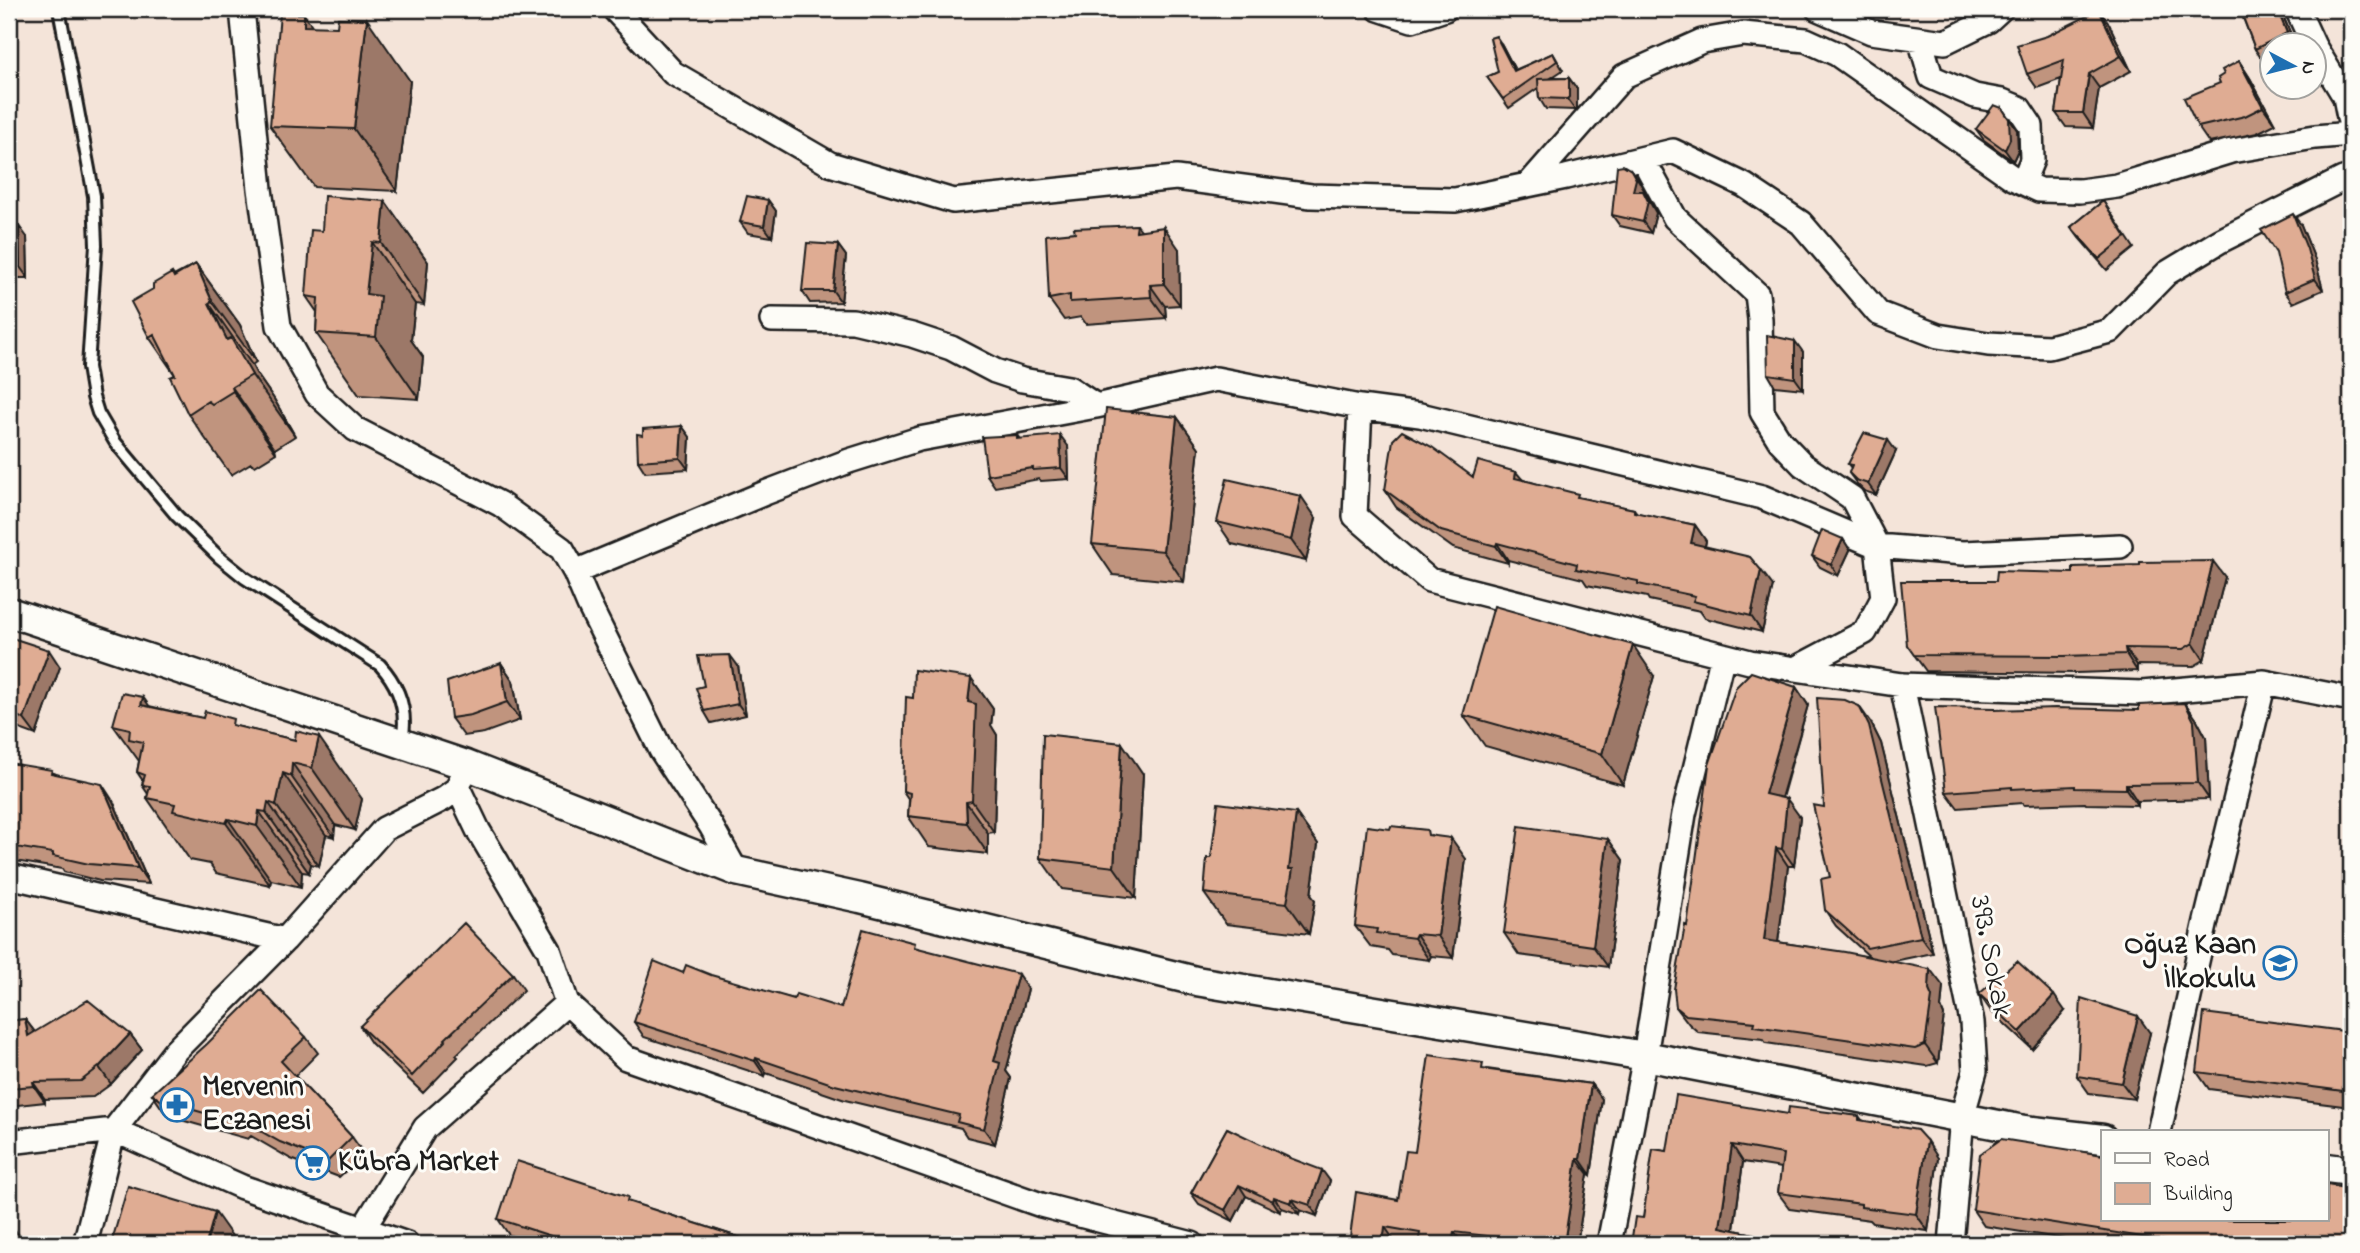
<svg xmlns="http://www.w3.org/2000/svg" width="2360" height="1253" font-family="'Indie Flower',sans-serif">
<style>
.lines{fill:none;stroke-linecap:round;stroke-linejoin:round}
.service-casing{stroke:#1c1c1c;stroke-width:16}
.minor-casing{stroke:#1c1c1c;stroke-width:28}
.tertiary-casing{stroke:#1c1c1c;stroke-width:33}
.service{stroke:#fdfcf7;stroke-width:10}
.minor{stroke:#fdfcf7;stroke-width:23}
.tertiary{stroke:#fdfcf7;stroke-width:28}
.wall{fill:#c0947e;stroke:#1c1c1c;stroke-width:2}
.shaded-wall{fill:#9c7867;stroke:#1c1c1c;stroke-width:2}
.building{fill:#dfac93;stroke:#1c1c1c;stroke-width:2}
.labels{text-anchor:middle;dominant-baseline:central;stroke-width:6;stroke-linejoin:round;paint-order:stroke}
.poi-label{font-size:30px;font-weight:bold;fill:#1c1c1c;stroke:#fdfcf7;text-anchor:start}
.street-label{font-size:30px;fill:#1c1c1c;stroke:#fdfcf7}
</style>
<rect width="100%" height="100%" fill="#f4e4d9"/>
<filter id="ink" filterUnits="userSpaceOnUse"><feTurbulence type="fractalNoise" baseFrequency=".0143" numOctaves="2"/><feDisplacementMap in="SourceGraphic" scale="14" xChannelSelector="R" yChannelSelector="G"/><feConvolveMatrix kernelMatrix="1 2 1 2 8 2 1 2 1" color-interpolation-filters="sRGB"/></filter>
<g filter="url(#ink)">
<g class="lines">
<defs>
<path id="service" d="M59,9L94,196L96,245L88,367L93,397L98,413L115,442L177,516L219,557L245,578L380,665C400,687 408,712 402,741"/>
<path id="minor" d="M242,9L260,189L279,326L317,394L355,429L500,504L562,549L575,572L589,605L661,750L711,826L736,871
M614,9L673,73L830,164L953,201L1176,178L1311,196L1455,200L1566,177L1673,151L1744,185L1801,223L1878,313L1938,336L1988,344L2049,347L2110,331L2167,273L2220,241L2343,179L2351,177
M1379,9L1412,20L1445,9
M1818,9L1871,32L1945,42L1988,21L2001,9
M2297,9L2314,46
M1920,39L1931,77L1975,96L2002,101L2019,108L2031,126L2032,160L2023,182
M2314,46L2345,97L2351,127
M1643,159L1675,218L1757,294L1760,319L1762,412L1780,441L1803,465L1852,498L1877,546L1883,598L1865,632L1795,669
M1529,184L1624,76L1702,41L1743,34L1806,40L1837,54L2013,178L2039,190L2080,191L2117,186L2231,151L2315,137L2351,134
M772,320L853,321L912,335L951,348L995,371L1022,380L1069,388L1096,406
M1360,407L1420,415L1762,497L1877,546L1963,553L2120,546
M575,572L765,493L849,461L919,439L1096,406L1216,379L1360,407L1355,516L1429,580L1750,662L1902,685L2142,693L2264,682L2351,699
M1902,685L1972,1022L1975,1071L1962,1117L1951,1244
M466,765L458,788L478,830L549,950L567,1003L626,1058L1041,1205L1192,1244
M9,876L285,940
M2159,1132L2206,921L2264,682
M9,1142L114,1130L242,1187L407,1244
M363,1229L425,1128L567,1003
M85,1244L114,1130L175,1051L285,940L384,829L443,799L458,788
M1609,1244L1645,1056L1684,814L1723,655"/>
<path id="tertiary" d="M9,612L466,765L736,871L860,898L1196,981L1645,1056L2024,1130L2103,1139
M2327,1168L2351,1171"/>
</defs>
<use href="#service" class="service-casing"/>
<use href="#minor" class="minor-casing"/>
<use href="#tertiary" class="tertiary-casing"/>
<use href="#service" class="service"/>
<use href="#minor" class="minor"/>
<use href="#tertiary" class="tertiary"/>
</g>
<path class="wall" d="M2237,9H2280L2295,44L2291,46H2272V55L2263,61L2255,49L2243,18Z
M2109,24L2131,71L2099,88L2093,128L2066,127L2056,113L2061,79L2037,88L2027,74Z
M312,26L410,81L397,191L314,187L270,126Z
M1502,45L1515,70L1553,53L1563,70L1551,78H1569L1577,89V108L1575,110L1546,109L1539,98L1538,88L1509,108L1487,77L1498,72Z
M2239,61L2250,78L2275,124L2257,133L2209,143L2198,127L2224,74Z
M1976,129L2017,130L2018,150L2013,161L1984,140Z
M1631,170L1639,181L1644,190V192L1656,213L1651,233L1620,226L1612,215Z
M768,200L776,211L772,237L748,233L740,222Z
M385,201L428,262L424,305L415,304L411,340L423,357L419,399L359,395L316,333L317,312L306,296L322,231Z
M2103,201L2134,248L2107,270L2079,238L2071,227Z
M1137,225L1141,230L1179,249L1180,305L1165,306L1166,318L1086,324L1081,317L1064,320L1049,299L1075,232Z
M2301,225L2315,260L2323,290L2293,303L2285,292Z
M9,226L27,237L28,278H9Z
M838,245L846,256L841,302L810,303L802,291Z
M196,264L240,325L256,362L252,365L256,373L274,399L295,436L275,449L276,453L255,466L251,463L231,475L188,414L175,375L149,337L153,289L172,273L174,276Z
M1803,352V389L1775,386L1768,374Z
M1177,417L1199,448L1184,582L1113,575L1092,544Z
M682,426L690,437L688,469L645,472L638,461L643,435Z
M1017,435L1020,439L1068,446L1069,479L1041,481L1039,479L995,487L987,475Z
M1896,451L1876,495L1864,491L1857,484L1849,473L1851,468L1848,464Z
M1516,472L1522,479L1580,498L1634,509L1637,513L1695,525L1706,541L1705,546L1773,586L1762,632L1705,618L1700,611L1649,600L1647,597L1587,585L1583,579L1508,560V563L1453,548L1396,507L1385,490L1473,477Z
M1316,518L1306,561L1232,544L1217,522Z
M1843,539L1850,550L1838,576L1820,567L1812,556Z
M2225,577L2204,660L2194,666L2137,665V671L2076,673L1926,671L1907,645L1996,581Z
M9,637L60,667L36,735L9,725Z
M501,663L513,681L520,720L484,733L464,736L451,718Z
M738,666L746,715L711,723L704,711V686Z
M1654,676L1623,785L1485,746L1463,715Z
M971,678L993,709L991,726L997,735L994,832L988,833V854L929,847L908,816L909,800L903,791L913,698Z
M1796,687L1808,705L1782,798L1800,817L1794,866H1788L1778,942L1870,957L1836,926L1825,910L1830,877L1824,807L1871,723L1881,743L1933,953L1894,961L1943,986L1941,1008L1944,1015L1938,1063L1927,1066L1766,1043L1763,1039L1698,1032L1689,1024L1676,1007L1687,926Z
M2185,703L2197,720L2206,737L2209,799L2137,801V805L2086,804L2085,803L2024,805L2022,803L1958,808L1946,792L1997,710H2139Z
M149,706L295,740L362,799L355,830L335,825L334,837L326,835L319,866L311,864L309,873L302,872L301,887L271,880L270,885L216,873L210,864L190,860L147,798L148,794L142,785L143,781L137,772L139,761L113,725Z
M9,763L54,773L113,801L149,884L100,881L64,872L62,869L9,860Z
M1143,774L1136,898L1062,889L1040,858Z
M1296,813L1318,844L1311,895L1315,900L1309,934L1226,924L1204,893L1211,858Z
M1431,835L1466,859L1453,958L1431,956L1429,960L1392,955L1388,950L1371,947L1355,926Z
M1608,839L1623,860L1608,967L1519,955L1504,933Z
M919,949L1028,989L1006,1071L1011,1078L995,1144L967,1137L961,1128L845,1100L766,1073L765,1076L644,1037L634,1022L683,973L794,999L841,1008Z
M513,974L524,990L456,1055L458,1057L423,1093L371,1043L360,1026Z
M1979,994L2065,1011L2032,1049L1991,1011Z
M25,1019L35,1032L130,1034L142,1050L111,1084L93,1097L45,1099V1102L9,1106V1021Z
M2351,1032V1107L2209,1089L2197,1072Z
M2150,1033L2134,1099L2089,1093L2077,1076Z
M306,1037L318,1053L295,1076L352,1137L364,1154L339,1177L291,1159L251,1136L248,1139L174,1118L163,1110L152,1094Z
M1487,1069L1591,1084L1602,1099L1591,1175L1588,1174L1577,1244H1405L1396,1243V1244H1355L1350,1237L1398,1200L1415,1152Z
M1788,1114L1859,1116L1862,1120L1938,1158L1928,1231L1873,1223L1870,1220L1790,1209L1778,1193L1782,1168L1743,1162L1734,1230L1754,1234L1756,1237L1643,1218L1667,1151Z
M1227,1128L1330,1181L1317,1216L1300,1210L1299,1214L1282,1208L1280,1212L1246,1196L1233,1221L1199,1204L1191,1193Z
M632,1203L760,1244H536L509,1235L498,1219Z
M1973,1210L2103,1220L2351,1244H2096L1984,1226Z"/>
<path class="shaded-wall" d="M2277,9H2280L2295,44L2287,33Z
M2099,10L2109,24L2131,71L2121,56Z
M304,14L347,76L304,26Z
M367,19L410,81L397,191L354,129Z
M1496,36L1502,45L1520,80L1514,71Z
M2239,61L2250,78L2275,124L2263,107Z
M2089,74L2099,88L2093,128L2083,113Z
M1569,78L1577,89V108L1575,110L1567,99Z
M2002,108L2017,130L2018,150L2013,161L2005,150Z
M1631,170L1639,181L1644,190V192L1656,213L1651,233L1643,222L1633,191Z
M768,200L776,211L772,237L764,226Z
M385,201L428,262L424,305L381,243Z
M2293,214L2301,225L2315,260L2323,290L2315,279Z
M19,226L27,237L28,278L20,267Z
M1164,227L1179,249L1180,305L1164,284Z
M372,242L415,304L411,340L423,357L419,399L376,337L366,294Z
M838,245L846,256L841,302L833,291Z
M196,264L240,325L256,362L212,301Z
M1150,285L1165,306L1166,318L1151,297Z
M209,303L252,365L256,373L274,399L295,436L227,340Z
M1795,341L1803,352V389L1795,378Z
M232,387L275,449L276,453L233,391Z
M1177,417L1199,448L1184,582L1163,551Z
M682,426L690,437L688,469L680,458Z
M1060,435L1068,446L1069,479L1061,468Z
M1888,440L1896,451L1876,495L1868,484Z
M1301,496L1316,518L1306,561L1291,540Z
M1695,525L1706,541L1702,559L1691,543Z
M1843,539L1850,550L1838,576L1831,565Z
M1497,543L1508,560V563L1496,546Z
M2213,561L2225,577L2204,660L2193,643Z
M1761,570L1773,586L1762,632L1751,616Z
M1633,645L1654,676L1623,785L1602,754Z
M2125,648L2137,665V671L2126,654Z
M49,650L60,667L36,735L24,719Z
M730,655L738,666L746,715L738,704Z
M501,663L513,681L520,720L507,702Z
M971,678L993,709L991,725L997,735L994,832L972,801L968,702Z
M1796,687L1808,705L1777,812L1765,794Z
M143,697L186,758L141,705Z
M2185,703L2197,720L2206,737L2209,799L2198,783Z
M1859,706L1871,723L1881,743L1933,953L1921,937Z
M319,737L362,799L355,830L312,768Z
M1122,743L1143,774L1136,898L1114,867Z
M292,763L335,825L334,837L291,776Z
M283,773L326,835L319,866L276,805Z
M102,784L113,801L149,884L138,868Z
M2126,784L2137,801V805L2126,789Z
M1787,799L1800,817L1794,866L1782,849Z
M268,802L311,864L309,873L266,812Z
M966,802L988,833V854L967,823Z
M259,811L302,872L301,887L257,826Z
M1296,813L1318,844L1311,895L1315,900L1309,934L1287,903L1289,869Z
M228,819L271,880L270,885L226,823Z
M1451,838L1466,859L1453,958L1438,936Z
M1608,839L1623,860L1608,967L1593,946Z
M1776,848L1788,866L1776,957L1764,940Z
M1416,934L1431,956L1429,960L1414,938Z
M1930,969L1943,986L1941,1008L1944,1015L1938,1063L1925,1045Z
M1018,974L1028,989L1006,1071L1011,1078L995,1144L984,1129L994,1061Z
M2054,995L2065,1011L2032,1049L2020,1032Z
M2138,1016L2150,1033L2134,1099L2122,1083Z
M25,1019L37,1035L28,1036Z
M130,1034L142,1050L111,1084L99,1067Z
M756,1058L766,1073L765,1076L755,1061Z
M33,1082L45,1099V1102L34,1086Z
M1591,1084L1602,1099L1591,1175L1580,1159Z
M1927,1141L1938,1158L1928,1231L1916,1214Z
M1732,1145L1743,1162L1732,1243L1720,1227Z
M1577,1159L1588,1174L1577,1244H1564Z
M1322,1170L1330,1181L1317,1216L1310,1205Z
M1239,1185L1246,1196L1233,1221L1225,1210Z
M1274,1197L1282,1208L1280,1212L1273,1201Z
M1292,1199L1300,1210L1299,1214L1291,1203Z
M215,1212L237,1243V1244H206Z
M9,1222L21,1238L19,1243L20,1244H9Z
M1385,1227L1396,1243V1244H1384L1383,1243Z
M1454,1232L1463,1244H1452Z"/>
<path class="building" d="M2240,9H2277L2287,33L2255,49Z
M2099,10L2121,56L2089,74L2083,113H2056L2064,60L2027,74L2017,45L2047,36Z
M280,14H304V26L337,27L338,18L367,19L354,129L270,126Z
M1496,36L1514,71L1553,53L1557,61L1503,99L1487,77L1498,72L1490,38Z
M2239,61L2263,107L2245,116L2198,127L2184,98L2220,83L2218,78L2224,74L2222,70Z
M1569,78V97L1567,99L1539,98L1538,79Z
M1994,105L2002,108L2009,119L2010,139L2005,150L1976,129Z
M1623,165L1631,170L1636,179L1633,191H1643L1648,201L1643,222L1612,215L1617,166Z
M324,196L385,201L381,243L372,242L366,294L380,296L376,337L316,333L318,298L306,296L311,230L322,231Z
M747,196L768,200L764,226L740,222Z
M2103,201L2126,237L2099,259L2071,227Z
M2293,214L2307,249L2315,279L2285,292L2276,253L2261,230Z
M1137,225L1136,231L1164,227V284L1150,285L1151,297L1070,302V295L1049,299L1046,235L1075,232L1074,228Z
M9,226H19L20,267H9Z
M807,243L838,245L833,291H802Z
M196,264L212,301L209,303L227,340L231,338L252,375L232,387L233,391L212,404L208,401L188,414L170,377L175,375L154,334L149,337L131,302L153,289V284L172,273L174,277Z
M1767,335L1795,341V378L1768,374Z
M1106,409L1177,417L1163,551L1092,544Z
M682,426L680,458L638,461L637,434L643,435V429Z
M1402,431L1432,447L1473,477L1478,461L1516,472L1515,478L1578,494L1577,497L1634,509V512L1695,525L1691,543L1750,557L1761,570L1751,616L1693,601L1695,596L1638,584V581L1576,569L1577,564L1497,543L1496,546L1441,531L1385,490L1393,440Z
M1864,433L1888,440L1868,484L1856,480L1849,473L1852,465L1848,464Z
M1017,435V439L1060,435L1061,468L1033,470V468L987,475L982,437Z
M1227,479L1301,496L1291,540L1217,522Z
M1822,530L1843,539L1831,565L1812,556Z
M2213,561L2193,643L2183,649L2125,648L2126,654L2064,656L1914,655L1907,645L1901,581H1996L1997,571L2073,573V567L2140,565V562Z
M1494,606L1633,645L1602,754L1463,715Z
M9,637L49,650L24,719L9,713Z
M730,655L738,704L704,711L696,688L704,686L698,656Z
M501,663L507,702L471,715L451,718L447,682Z
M914,670L971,678L968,702L976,704L972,801L966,802L967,823L908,816L910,793L903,791L906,697L913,698Z
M1751,672L1796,687L1765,794L1787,799L1782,849L1776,848L1764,940L1845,952L1930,969L1929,990L1932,997L1925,1045L1915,1049L1754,1026L1755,1022L1686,1015L1676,1007L1674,989L1685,925L1687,926L1709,765L1736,687Z
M122,693L143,697L141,705L203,718L205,711L233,719L232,725L295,740L296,731L319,737L312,768L292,763L291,776L283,773L276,805L268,802L266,812L259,811L257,826L228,819L226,823L173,811L175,804L147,798L150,786L142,785L145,775L137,772L143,742L129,739L130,729L113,725Z
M1817,698L1845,700L1859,706L1869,726L1921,937L1867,948L1825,910L1821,879L1830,877L1813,805L1824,807Z
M2185,703L2194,721L2198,783L2126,784V789L2075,788V786L2012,789V787L1946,792L1935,707L1995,708V710L2055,708L2139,710V705Z
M1043,734L1122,743L1114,867L1040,858Z
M9,763L52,770L51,773L102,784L138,868L89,864L53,856V853L9,846Z
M1218,803L1296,813L1289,869H1293L1287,903L1204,893L1207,858H1211Z
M1367,826L1390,829L1391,826L1427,830L1428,835L1451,838L1438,936L1416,934L1414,938L1376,933L1377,929L1355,926Z
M1519,826L1608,839L1593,946L1504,933Z
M464,923L513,974L445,1039L446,1040L412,1076L360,1026Z
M863,929L915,943L914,947L1018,974L994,1061L1000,1063L984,1129L957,1122L959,1115L835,1085L756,1058L755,1061L634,1022L654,961L683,973L686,965L711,975L794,999L796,994L841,1008Z
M2017,961L2054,995L2020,1032L1979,994Z
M261,990L306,1037L281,1061L352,1137L328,1161L280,1142L239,1119L236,1122L162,1101L152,1094L207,1044Z
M2081,998L2138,1016L2122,1083L2077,1076Z
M88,1000L130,1034L99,1067L81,1081L33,1082L34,1086L9,1088V1021L25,1019L28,1036Z
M2204,1013L2351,1032V1092L2197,1072Z
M1429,1055L1483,1063L1482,1069L1591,1084L1580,1159H1577L1564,1244H1530V1241L1454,1232L1452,1244H1418L1420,1233L1385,1227L1383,1243L1350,1237L1356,1192L1398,1200L1406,1151L1415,1152Z
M1676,1095L1788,1114L1789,1107L1859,1116V1120L1917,1130L1927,1141L1916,1214L1861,1207V1204L1778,1193L1783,1154L1732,1145L1720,1227L1754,1234L1753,1236L1803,1244H1631L1635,1217L1643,1218L1653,1149L1667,1151Z
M1227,1128L1290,1158L1322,1170L1310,1205L1292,1199L1291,1203L1274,1197L1273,1201L1239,1185L1225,1210L1191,1193Z
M2001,1139L2103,1155V1220H2327V1185L2351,1189V1244H2186L1973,1210L1980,1154Z
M517,1161L628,1197L627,1201L760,1244H555L557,1238L498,1219Z
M128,1186L215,1212L206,1244H111Z
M9,1231L13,1234L9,1241Z"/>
</g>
<defs>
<symbol id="school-ring" viewBox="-11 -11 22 22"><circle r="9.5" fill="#fdfcf7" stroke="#1f6fb2" stroke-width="1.5"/><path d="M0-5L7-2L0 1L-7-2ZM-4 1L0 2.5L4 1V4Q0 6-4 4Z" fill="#1f6fb2"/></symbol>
<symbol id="pharmacy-ring" viewBox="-11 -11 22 22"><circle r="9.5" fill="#fdfcf7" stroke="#1f6fb2" stroke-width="1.5"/><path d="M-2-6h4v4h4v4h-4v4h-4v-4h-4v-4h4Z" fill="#1f6fb2"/></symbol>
<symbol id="supermarket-ring" viewBox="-11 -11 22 22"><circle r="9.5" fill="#fdfcf7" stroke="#1f6fb2" stroke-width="1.5"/><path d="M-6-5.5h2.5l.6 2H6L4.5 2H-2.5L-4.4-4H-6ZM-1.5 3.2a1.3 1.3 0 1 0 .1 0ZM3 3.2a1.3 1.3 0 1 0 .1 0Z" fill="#1f6fb2"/></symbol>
</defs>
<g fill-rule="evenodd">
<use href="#school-ring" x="2261" y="944" width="38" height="38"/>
<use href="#pharmacy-ring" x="158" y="1086" width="38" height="38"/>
<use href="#supermarket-ring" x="294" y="1144" width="38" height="38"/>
</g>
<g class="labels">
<g class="poi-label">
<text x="2256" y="946" text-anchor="end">Oğuz Kaan<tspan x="2256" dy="34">İlkokulu</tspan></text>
<text x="202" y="1088">Mervenin<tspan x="202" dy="34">Eczanesi</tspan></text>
<text x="338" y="1163">Kübra Market</text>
</g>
<g class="street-label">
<text transform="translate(1990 957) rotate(79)">393. Sokak</text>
</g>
</g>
<rect width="2360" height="1253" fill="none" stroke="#fdfcf7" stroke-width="35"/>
<rect x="18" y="18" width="2325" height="1218" fill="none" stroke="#1c1c1c" stroke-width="2.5" filter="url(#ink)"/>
<rect x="2101" y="1130" width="228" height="91" fill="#fdfcf7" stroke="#a3a29f" stroke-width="2"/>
<rect x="2115" y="1153" width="35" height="10" fill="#fdfcf7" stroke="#a3a29f" stroke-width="2"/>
<text x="2164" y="1166" font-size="21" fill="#1c1c1c">Road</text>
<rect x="2115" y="1183" width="35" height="21" fill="#dfac93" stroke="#a3a29f" stroke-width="2"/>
<text x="2164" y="1200" font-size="21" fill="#1c1c1c">Building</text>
<g transform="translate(2293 66) rotate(97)"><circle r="33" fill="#fdfcf7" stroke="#a3a29f" stroke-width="2"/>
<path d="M0-5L12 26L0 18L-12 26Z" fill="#1f6fb2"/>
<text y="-10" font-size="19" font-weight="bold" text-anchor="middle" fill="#1c1c1c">N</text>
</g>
</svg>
